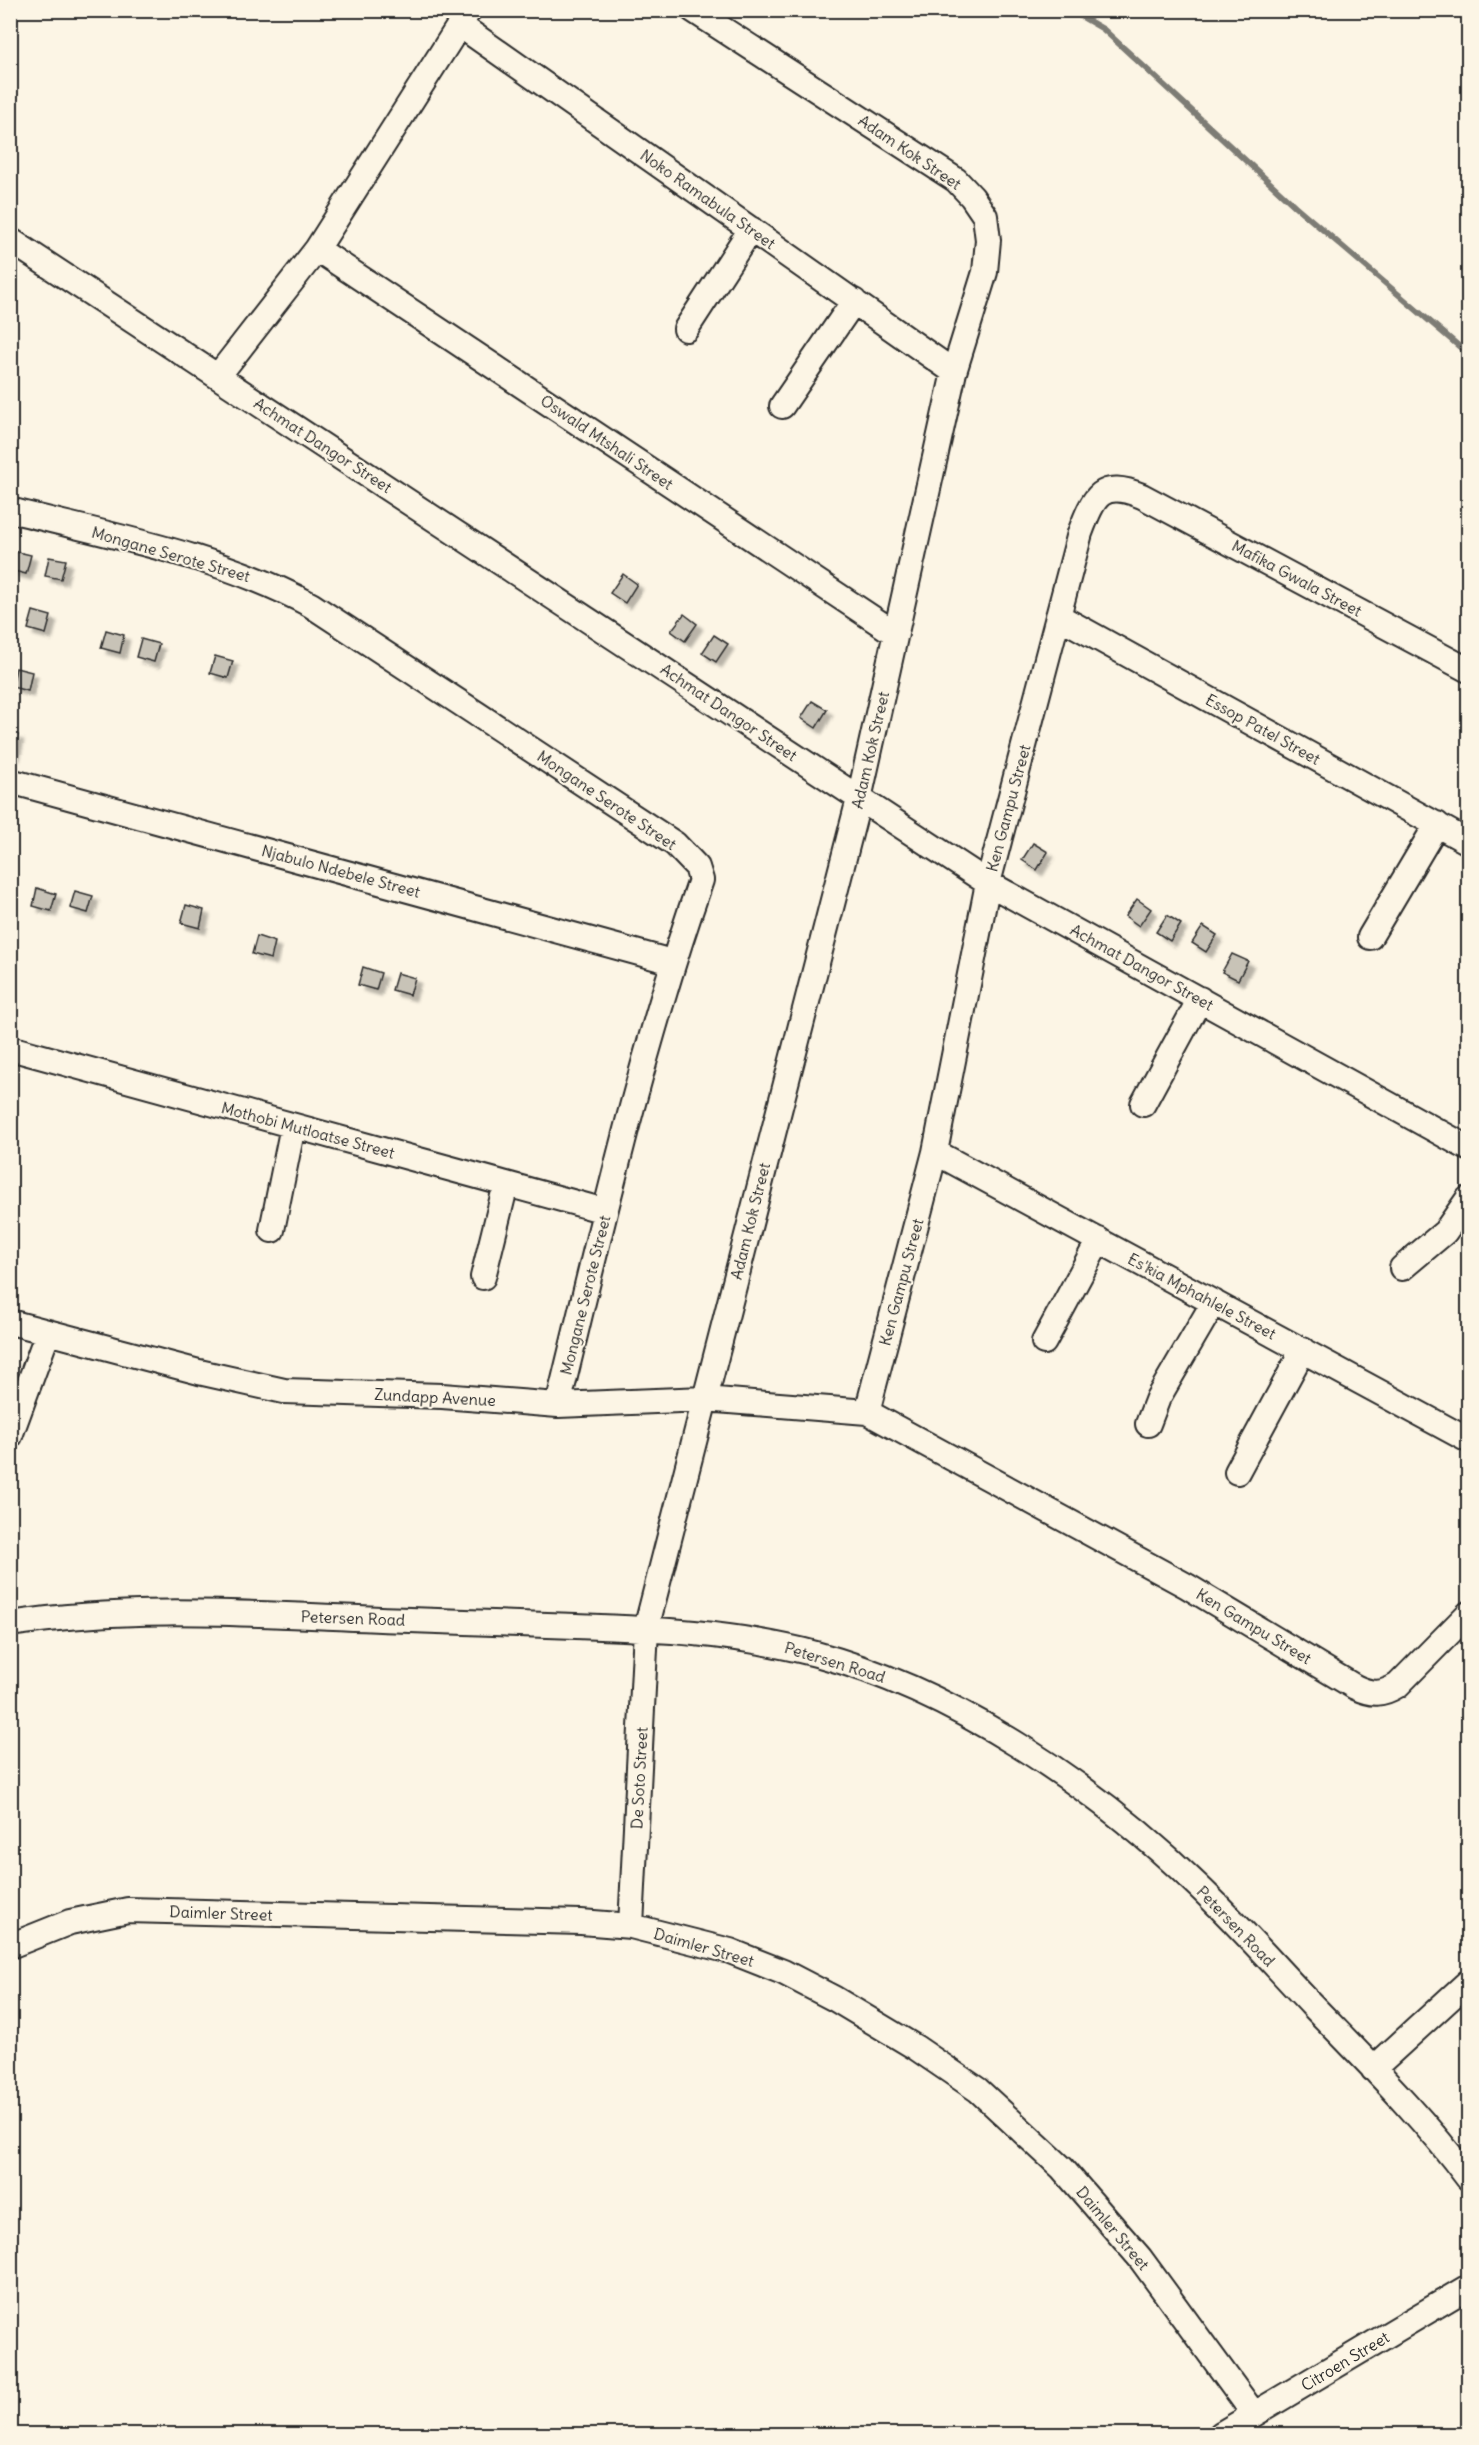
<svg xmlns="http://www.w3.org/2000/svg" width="1479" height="2445" font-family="Delius,sans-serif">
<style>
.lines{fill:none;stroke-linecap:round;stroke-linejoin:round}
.stream{stroke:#7d7b74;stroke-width:6}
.building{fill:#c8c3b7;stroke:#2b2b2b;stroke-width:1.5;filter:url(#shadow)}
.minor-casing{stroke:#2b2b2b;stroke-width:28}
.minor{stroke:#fcf5e5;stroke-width:24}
.labels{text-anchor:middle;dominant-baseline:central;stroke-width:4.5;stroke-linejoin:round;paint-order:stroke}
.street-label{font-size:16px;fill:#2b2b2b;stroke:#fcf5e5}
</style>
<defs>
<filter id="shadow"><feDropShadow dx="5.5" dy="5.5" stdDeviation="1.5" flood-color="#0004"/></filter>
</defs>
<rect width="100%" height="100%" fill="#fcf5e5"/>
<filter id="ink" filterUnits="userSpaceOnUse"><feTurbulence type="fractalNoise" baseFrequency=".0167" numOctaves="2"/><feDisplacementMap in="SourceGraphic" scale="12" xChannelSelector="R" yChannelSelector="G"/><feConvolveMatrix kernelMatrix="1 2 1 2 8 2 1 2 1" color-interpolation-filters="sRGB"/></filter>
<g filter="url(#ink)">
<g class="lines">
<path class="stream" d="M1070,10L1103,29L1295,206L1468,354"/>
</g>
<path class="building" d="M14,551L31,555L26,574L10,570Z
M49,557L66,560L61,579L45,576Z
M623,574L637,584L625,603L610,593Z
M33,611L51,616L46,634L28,629Z
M684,614L697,624L685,641L671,631Z
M106,630L124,635L120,653L101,648Z
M714,635L728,644L716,662L702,653Z
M141,639L159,644L154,662L136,657Z
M215,656L233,661L228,678L210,673Z
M16,668L32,672L28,691L12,687Z
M812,701L827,710L816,728L801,718Z
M10,734L18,735L14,755L10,754Z
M1033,843L1048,852L1037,870L1022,860Z
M37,888L56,894L51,911L33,906Z
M75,891L93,896L88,913L70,908Z
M1137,899L1151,909L1139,926L1125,916Z
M186,905L204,910L200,928L181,923Z
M1167,915L1181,924L1170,941L1156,932Z
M1203,926L1217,935L1206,952L1192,943Z
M257,936L275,942L271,959L252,954Z
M1232,954L1248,961L1238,980L1222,972Z
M363,967L381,973L376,990L358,985Z
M397,973L415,978L410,995L392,990Z"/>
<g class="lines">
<defs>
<path id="minor" d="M461,26L954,372
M10,240L988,883L1468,1148
M317,249L469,10
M686,329L751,229
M218,376L317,249L896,634
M782,406L854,301
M10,510C111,536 219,555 311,605L675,844L697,867L701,880C641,1051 601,1229 558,1405
M1058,616L1468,842
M10,781L672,962
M1370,937L1437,824
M10,1048L605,1211
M1143,1104L1200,999
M935,1152L1468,1440
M272,1230L293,1126
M1402,1268L1445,1232L1468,1199
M483,1277L506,1184
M10,1322L199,1372L284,1391L442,1396L558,1405L704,1399L867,1412L1187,1586L1355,1687C1372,1695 1382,1695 1398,1685L1468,1614
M1044,1342L1099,1240
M867,1412L935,1152L988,883L1080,533C1094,496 1101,479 1142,496L1468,670
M1148,1424L1158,1398L1214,1302
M10,1436L48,1332
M1237,1472L1303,1350
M10,1624C142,1603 277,1616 410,1620C465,1622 521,1624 576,1626C657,1629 737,1633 816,1654C954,1691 1095,1786 1197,1885C1237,1923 1274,1965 1312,2005C1366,2061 1422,2116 1468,2178
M631,1926L646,1629L859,799L954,372L985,272L988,240L985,216L972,197L956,180L693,10
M10,1946L70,1922L128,1910L581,1922L631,1926L730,1951L783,1972L835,1999L915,2047L978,2090L1062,2168L1140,2258L1254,2414
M1373,2069L1468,1982
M1221,2434L1468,2287"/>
</defs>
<use href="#minor" class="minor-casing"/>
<use href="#minor" class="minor"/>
</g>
</g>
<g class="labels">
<g class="street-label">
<text transform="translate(910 152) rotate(34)">Adam Kok Street</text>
<text transform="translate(708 199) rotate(35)">Noko Ramabula Street</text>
<text transform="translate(607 442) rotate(34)">Oswald Mtshali Street</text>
<text transform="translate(323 445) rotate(33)">Achmat Dangor Street</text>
<text transform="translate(171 554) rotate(16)">Mongane Serote Street</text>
<text transform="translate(1297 578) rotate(28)">Mafika Gwala Street</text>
<text transform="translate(729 712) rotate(34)">Achmat Dangor Street</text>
<text transform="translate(1263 729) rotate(29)">Essop Patel Street</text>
<text transform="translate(870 750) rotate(-77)">Adam Kok Street</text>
<text transform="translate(607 800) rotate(34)">Mongane Serote Street</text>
<text transform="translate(1008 808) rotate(-75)">Ken Gampu Street</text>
<text transform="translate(341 871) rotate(15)">Njabulo Ndebele Street</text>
<text transform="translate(1142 967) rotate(29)">Achmat Dangor Street</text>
<text transform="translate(308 1130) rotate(15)">Mothobi Mutloatse Street</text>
<text transform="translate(750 1221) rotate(-76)">Adam Kok Street</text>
<text transform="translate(901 1282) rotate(-75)">Ken Gampu Street</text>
<text transform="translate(585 1295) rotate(-76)">Mongane Serote Street</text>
<text transform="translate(1202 1296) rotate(28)">Es'kia Mphahlele Street</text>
<text transform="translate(435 1397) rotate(3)">Zundapp Avenue</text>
<text transform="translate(353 1618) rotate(2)">Petersen Road</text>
<text transform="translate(1254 1626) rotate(31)">Ken Gampu Street</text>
<text transform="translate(835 1662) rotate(17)">Petersen Road</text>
<text transform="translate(639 1778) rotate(-87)">De Soto Street</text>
<text transform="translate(221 1913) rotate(2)">Daimler Street</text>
<text transform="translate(1236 1926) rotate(46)">Petersen Road</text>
<text transform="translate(704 1947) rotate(16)">Daimler Street</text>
<text transform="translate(1113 2228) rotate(50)">Daimler Street</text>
<text transform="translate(1345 2361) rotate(-31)">Citroen Street</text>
</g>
</g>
<rect width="1479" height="2445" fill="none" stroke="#fcf5e5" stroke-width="36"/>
<rect x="18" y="18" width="1443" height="2409" fill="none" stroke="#2b2b2b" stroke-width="2" filter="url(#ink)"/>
</svg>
